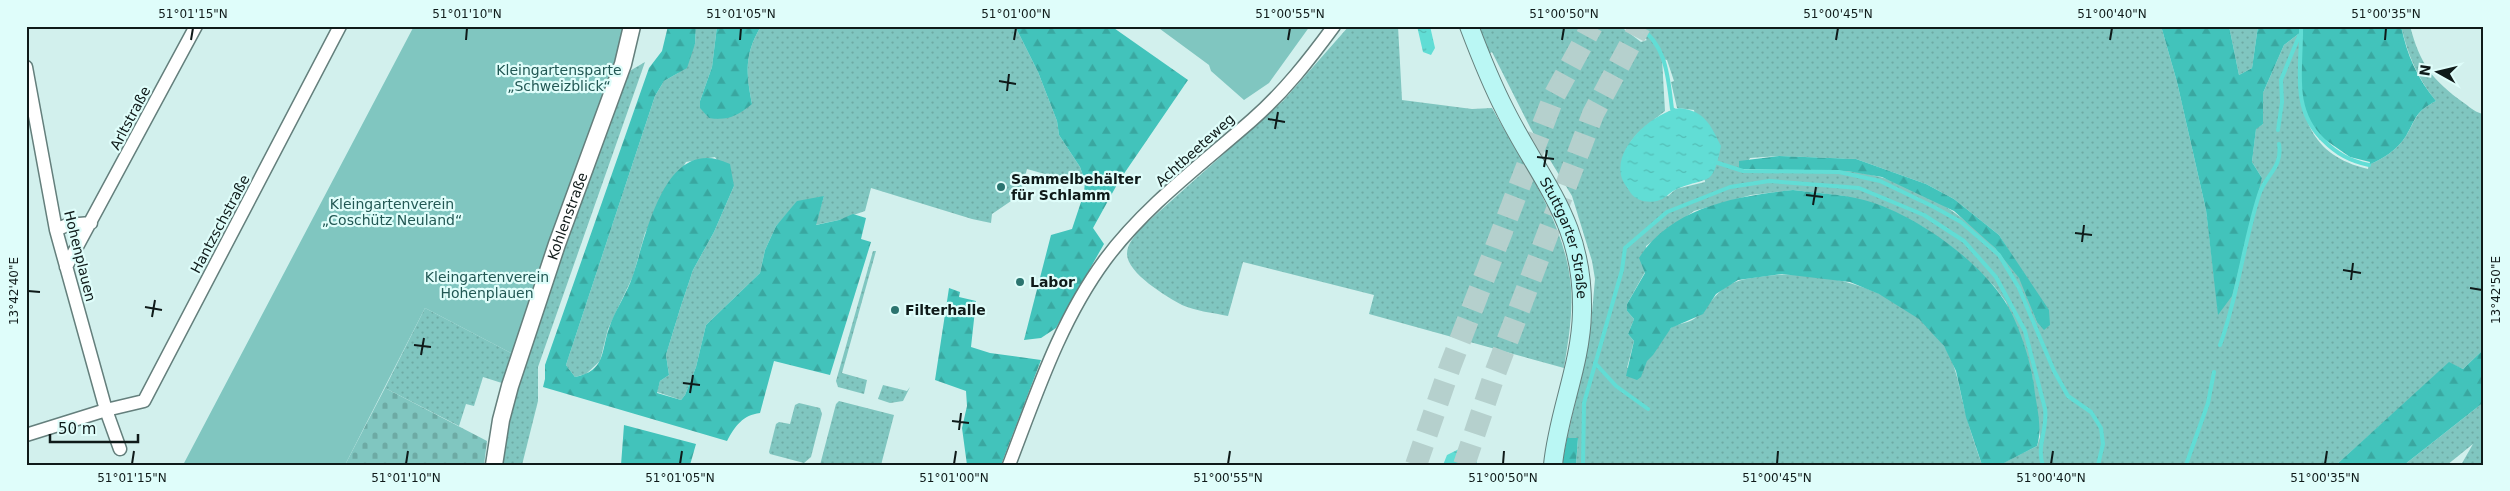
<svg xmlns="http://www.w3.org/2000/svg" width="2510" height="491" font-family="'DejaVu Sans',sans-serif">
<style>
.grass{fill:url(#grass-dots);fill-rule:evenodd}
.forest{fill:url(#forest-firs)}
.cemetery{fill:url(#cemetery-stones)}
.garden{fill:#80c6c0}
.water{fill:url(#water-ripples)}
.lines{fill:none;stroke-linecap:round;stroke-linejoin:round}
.stream{stroke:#61ddd5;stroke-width:4}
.motorway-tunnel{stroke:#b5d0cd;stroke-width:22;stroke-dasharray:22 11;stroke-linecap:butt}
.minor-casing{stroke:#647f7c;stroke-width:15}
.tertiary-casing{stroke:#647f7c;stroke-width:19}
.secondary-casing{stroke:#647f7c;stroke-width:20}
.minor{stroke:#fff;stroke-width:12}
.tertiary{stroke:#fff;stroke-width:16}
.secondary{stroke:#baf7f4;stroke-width:18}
.ticks{fill:none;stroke:#0f1a19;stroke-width:2}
.poi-dot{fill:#2b746f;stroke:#dffdfa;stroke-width:2}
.labels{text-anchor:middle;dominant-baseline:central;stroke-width:4.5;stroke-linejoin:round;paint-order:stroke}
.park-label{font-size:14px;fill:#225854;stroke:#dffdfa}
.street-label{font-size:14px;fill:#0f1a19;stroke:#dffdfa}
.poi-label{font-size:14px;font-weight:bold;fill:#0f1a19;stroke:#dffdfa;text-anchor:start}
.neatline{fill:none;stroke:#0f1a19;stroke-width:2}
.ticks-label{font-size:12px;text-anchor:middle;fill:#0f1a19}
</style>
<defs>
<pattern id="grass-dots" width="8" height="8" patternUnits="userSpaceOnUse" patternTransform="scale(1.25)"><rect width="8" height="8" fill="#80c6c0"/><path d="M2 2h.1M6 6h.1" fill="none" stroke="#6daaa4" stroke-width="1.8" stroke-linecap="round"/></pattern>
<pattern id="forest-firs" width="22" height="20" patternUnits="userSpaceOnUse" patternTransform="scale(1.25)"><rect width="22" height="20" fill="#42c3bb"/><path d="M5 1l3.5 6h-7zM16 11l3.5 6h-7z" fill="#39a7a0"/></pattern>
<pattern id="cemetery-stones" width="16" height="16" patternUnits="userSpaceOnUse" patternTransform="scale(1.25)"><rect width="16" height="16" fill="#80c6c0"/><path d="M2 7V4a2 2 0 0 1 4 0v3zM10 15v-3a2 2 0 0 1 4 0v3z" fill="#6daaa4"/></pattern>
<pattern id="water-ripples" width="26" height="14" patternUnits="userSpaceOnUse" patternTransform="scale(1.25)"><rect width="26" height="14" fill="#61ddd5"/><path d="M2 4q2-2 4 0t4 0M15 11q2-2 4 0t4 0" fill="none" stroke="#53bdb6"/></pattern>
</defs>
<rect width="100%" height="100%" fill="#d2f0ed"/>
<path class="grass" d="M696,26H717L712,67L700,101L752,104C746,73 744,55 761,26H1015L1038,72L1057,121L1059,135L1080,167L1085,181L1073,182L1027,169L1020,195L992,214L991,223L972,219L871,188L865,211L839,220L815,225L824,196L786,215L776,226L765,250L760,273L706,325L696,367L685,395L681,400L657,392L660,381L669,375L666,355L680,309L693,270L714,232L734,186L715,157L686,162L645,233L633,276L608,329L600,361L586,374L575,377L566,365L655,96L664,81L678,73L695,44Z
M1349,26H1398L1402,100L1472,109L1492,108C1523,164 1566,222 1571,288C1573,315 1568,342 1564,368L1369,314L1374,295L1243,262L1228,316C1214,313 1195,311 1182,305C1167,297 1127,273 1127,254C1127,243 1136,235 1142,227L1283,101Z
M1476,26H1620L1641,42L1647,40L1630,26H2161L2177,82L2206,210L2214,276L2256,195L2262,178L2252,162L2256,128L2263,124V93L2284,45L2301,32C2298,93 2295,152 2368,169L2369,165C2384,158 2397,150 2406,136C2417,118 2415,112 2436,101C2417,77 2408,55 2401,26H2410C2420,64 2432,80 2464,103C2471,108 2476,113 2484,114V349L2463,369L2449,363L2336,465H1999L2037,446L2040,437L2032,376L2006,302L1994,286L1953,248L1923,227L1888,209L1844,196L1793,190L1751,195L1694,211L1646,246L1645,272L1627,304V311L1634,319L1628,334L1634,341L1627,368C1661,355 1649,351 1670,329C1676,323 1687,324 1694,319C1706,311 1713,295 1726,287C1737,279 1752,278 1766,276C1826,268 1909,292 1944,346C1958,367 1959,391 1966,414C1970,431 1976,448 1982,465H1576L1578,439L1567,438L1585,362L1591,324L1595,279L1592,261L1572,196L1531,129L1492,52L1487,55ZM1662,59L1667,60L1674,81L1671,82L1677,108L1694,110L1705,182L1676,189L1668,196L1621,174C1622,141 1641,130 1665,111ZM1779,156L1856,159L1926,184L1954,199L1999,235L2020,268L2037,322C2031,307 2027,289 2018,276C1979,221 1915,177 1847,171C1813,167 1777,170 1743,170L1750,158Z
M2229,26H2258L2252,68L2239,75Z
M645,62L538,367V401L522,465H501L510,411L564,247L628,72Z
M873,251H876L842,373L867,380L864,394L838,387L836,381Z
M425,308L513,354L505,384L483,377L474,406L466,404L459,426L385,388Z
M883,385L907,391L910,387L903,401L890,403L878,399Z
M839,401L894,415L881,465H820L836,404Z
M2484,402V465H2461L2473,444L2447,465H2404Z
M799,403L820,408L822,414L811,457L804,463L770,454L769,452L776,424L779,422L790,424L795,405Z"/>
<path class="forest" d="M668,26H696L695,44L687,68L664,81L655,96L566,365L575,377C606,371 601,351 609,328C615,310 627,294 633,275C647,234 665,132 730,164L734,186L714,232L693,270L680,309L666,355L669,375L660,381L657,393L681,400L685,395L696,367L706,325L760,273L765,250L776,226L797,201L824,196L816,225L839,220L853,214L866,218L861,239L871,242L830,375L774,361L760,413C743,415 735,426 727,441L543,387L545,379V365L649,68L662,51Z
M717,26H761C744,55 746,73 752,104C737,116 728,121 709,118L700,108V101L712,67Z
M1015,26H1111L1188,80L1119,181L1093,228L1104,244L1056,328L1041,338L1024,340L1051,235L1072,229L1084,193L1085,181L1080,167L1059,135L1057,121L1038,72Z
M2161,26H2229L2239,75L2252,68L2258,26H2401C2407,55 2417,78 2436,101C2415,112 2417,117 2406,136C2397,150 2384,158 2369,165L2370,162L2350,157L2324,139L2320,140C2293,102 2300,76 2301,32L2284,45L2263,93V124L2256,129L2252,162L2262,178L2232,296L2218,315L2206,210L2177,82Z
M1779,156L1856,159L1926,184L1954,199L1999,235L2049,310L2050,325L2044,330L2037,322L2019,278L1995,248L1954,211L1882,177L1847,171L1739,169V161Z
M1793,190C1816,193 1841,194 1864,200C1913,213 1976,258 2004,300C2018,321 2031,361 2034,386C2036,405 2043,427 2037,446L2002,464L1982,465L1966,417L1956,371L1944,346L1919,319L1879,294L1850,282L1782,274L1738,280L1716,294L1703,314L1671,328L1653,355L1647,361L1641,377L1637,380L1626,376L1634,341L1628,334L1634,319L1627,311V304L1645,273L1639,258C1671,207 1737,196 1793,190Z
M949,288L960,292L959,297L976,301L971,347L990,353L1041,360L1001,465H967L962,428L967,406L966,391L935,380Z
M2484,349V402L2404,465H2336L2449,362L2463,369Z
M624,425L696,444L690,465H621Z
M1567,438H1578L1576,465H1562Z"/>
<path class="cemetery" d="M385,388L487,441L484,465H345Z"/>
<path class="garden" d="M414,26H626L618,60L513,354L425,308L345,465H183Z
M1156,26H1310L1269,83L1244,100L1211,71L1209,65Z"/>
<path class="water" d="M1417,26H1430L1435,48L1431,55L1423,52Z
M1679,108C1705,111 1710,124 1721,146C1712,189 1710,175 1677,189C1670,192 1665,199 1657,201C1647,203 1636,201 1630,192C1627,187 1622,181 1621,175C1615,145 1654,113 1679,108Z
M1459,449L1472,453L1478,465H1443L1447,455Z"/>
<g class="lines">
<path class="stream" d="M1638,26C1667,45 1668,78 1672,109L1676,111
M2301,26C2302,67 2290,108 2323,140C2337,154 2350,161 2369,165
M2278,130L2282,102L2281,80L2299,36
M1715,162L1743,171L1839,172L1880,181L1934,207L1961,222L1999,255L2019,288L2054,371L2068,396L2091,412L2101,428L2103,444L2098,465
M2220,345C2238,296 2243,245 2259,195C2265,175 2283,168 2279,144
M1595,363L1616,386L1648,409
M1583,465L1584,403L1622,270L1625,248L1667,212L1730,187L1769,181L1859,188L1924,215L1964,241L1996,277L2025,331L2045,409C2048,427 2036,448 2043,465
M2186,465L2208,403L2214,372"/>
<path class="motorway-tunnel" d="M1416,465L1451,364L1554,96L1592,26
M1464,465L1494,376L1593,114L1640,26"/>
<defs>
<path id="minor" d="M26,67L56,230L106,410L120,449
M56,230L67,225L91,223
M66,267L196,26
M26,435L106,410L144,401L340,26
M1009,465C1036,395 1060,321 1105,260C1145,206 1202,164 1252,120C1284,92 1309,60 1334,26"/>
<g id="tertiary">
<path id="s1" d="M494,465L501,420L510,386L557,244L623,64L632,26"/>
</g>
<g id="secondary">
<path id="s2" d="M1469,26C1480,55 1491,83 1505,110C1542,184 1584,222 1582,312C1581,365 1558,413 1553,465"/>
</g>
</defs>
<use href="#minor" class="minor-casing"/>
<use href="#tertiary" class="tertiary-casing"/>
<use href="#secondary" class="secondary-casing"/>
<use href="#minor" class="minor"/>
<use href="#tertiary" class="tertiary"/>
<use href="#secondary" class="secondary"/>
</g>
<path class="ticks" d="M191,40L193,28M466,40L467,28M740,40L741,28M1014,40L1016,28M1288,40L1290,28M1562,40L1564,28M1836,40L1838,28M2110,40L2112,28M2385,40L2386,28M999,81L1016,84M1007,91L1009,74M1268,119L1285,122M1275,129L1278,112M1537,157L1554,159M1544,167L1547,150M1806,195L1823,197M1813,205L1816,187M2075,233L2092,235M2082,242L2084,225M2343,270L2361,273M2351,280L2353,263M2470,288L2482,290M28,291L40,292M145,307L162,310M152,317L155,300M414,345L431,347M421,355L424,338M683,383L700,385M690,393L693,375M952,421L969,423M959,430L961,413M132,464L134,451M406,464L408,451M680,464L682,451M954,464L956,451M1228,464L1230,451M1503,464L1504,451M1777,464L1778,451M2051,464L2053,451M2325,464L2327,451"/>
<g class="poi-dot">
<circle cx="1001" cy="187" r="5"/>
<circle cx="1020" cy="282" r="5"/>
<circle cx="895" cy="310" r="5"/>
</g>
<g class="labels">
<g class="park-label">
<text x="559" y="70">Kleingartensparte<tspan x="559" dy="16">„Schweizblick“</tspan></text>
<text x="392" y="204">Kleingartenverein<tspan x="392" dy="16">„Coschütz Neuland“</tspan></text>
<text x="487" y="277">Kleingartenverein<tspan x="487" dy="16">Hohenplauen</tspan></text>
</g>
<g class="street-label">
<text transform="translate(130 118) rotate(-62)">Arltstraße</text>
<text transform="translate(1195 150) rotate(-42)">Achtbeeteweg</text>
<text stroke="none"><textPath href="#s1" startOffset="260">Kohlenstraße</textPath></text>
<text transform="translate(220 224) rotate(-62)">Hantzschstraße</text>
<text stroke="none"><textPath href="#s2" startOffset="234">Stuttgarter Straße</textPath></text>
<text transform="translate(80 256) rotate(76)">Hohenplauen</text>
</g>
<g class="poi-label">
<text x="1011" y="179">Sammelbehälter<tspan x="1011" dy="16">für Schlamm</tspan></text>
<text x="1030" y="282">Labor</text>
<text x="905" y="310">Filterhalle</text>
</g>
</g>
<rect width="2510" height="491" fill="none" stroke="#dffdfa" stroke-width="55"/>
<g transform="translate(2438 72) rotate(278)" stroke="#dffdfa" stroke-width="4" paint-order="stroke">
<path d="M0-4L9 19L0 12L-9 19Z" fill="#0f1a19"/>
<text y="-8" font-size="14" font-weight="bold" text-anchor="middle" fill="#0f1a19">N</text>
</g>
<path d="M50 434v8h88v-8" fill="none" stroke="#0f1a19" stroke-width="2.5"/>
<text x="58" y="434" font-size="15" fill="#0f1a19" stroke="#dffdfa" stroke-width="4" paint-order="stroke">50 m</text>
<rect x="28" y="28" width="2454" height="436" class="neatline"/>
<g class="ticks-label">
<text x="193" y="18">51°01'15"N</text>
<text x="467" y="18">51°01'10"N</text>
<text x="741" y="18">51°01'05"N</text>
<text x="1016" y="18">51°01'00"N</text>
<text x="1290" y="18">51°00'55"N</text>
<text x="1564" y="18">51°00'50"N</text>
<text x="1838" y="18">51°00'45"N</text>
<text x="2112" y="18">51°00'40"N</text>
<text x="2386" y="18">51°00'35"N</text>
<text transform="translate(2496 290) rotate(-90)" y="4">13°42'50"E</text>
<text transform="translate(14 291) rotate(-90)" y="4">13°42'40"E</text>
<text x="132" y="482">51°01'15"N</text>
<text x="406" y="482">51°01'10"N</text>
<text x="680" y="482">51°01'05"N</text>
<text x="954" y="482">51°01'00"N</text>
<text x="1228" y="482">51°00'55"N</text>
<text x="1503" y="482">51°00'50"N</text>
<text x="1777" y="482">51°00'45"N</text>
<text x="2051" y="482">51°00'40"N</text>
<text x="2325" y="482">51°00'35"N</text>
</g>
</svg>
